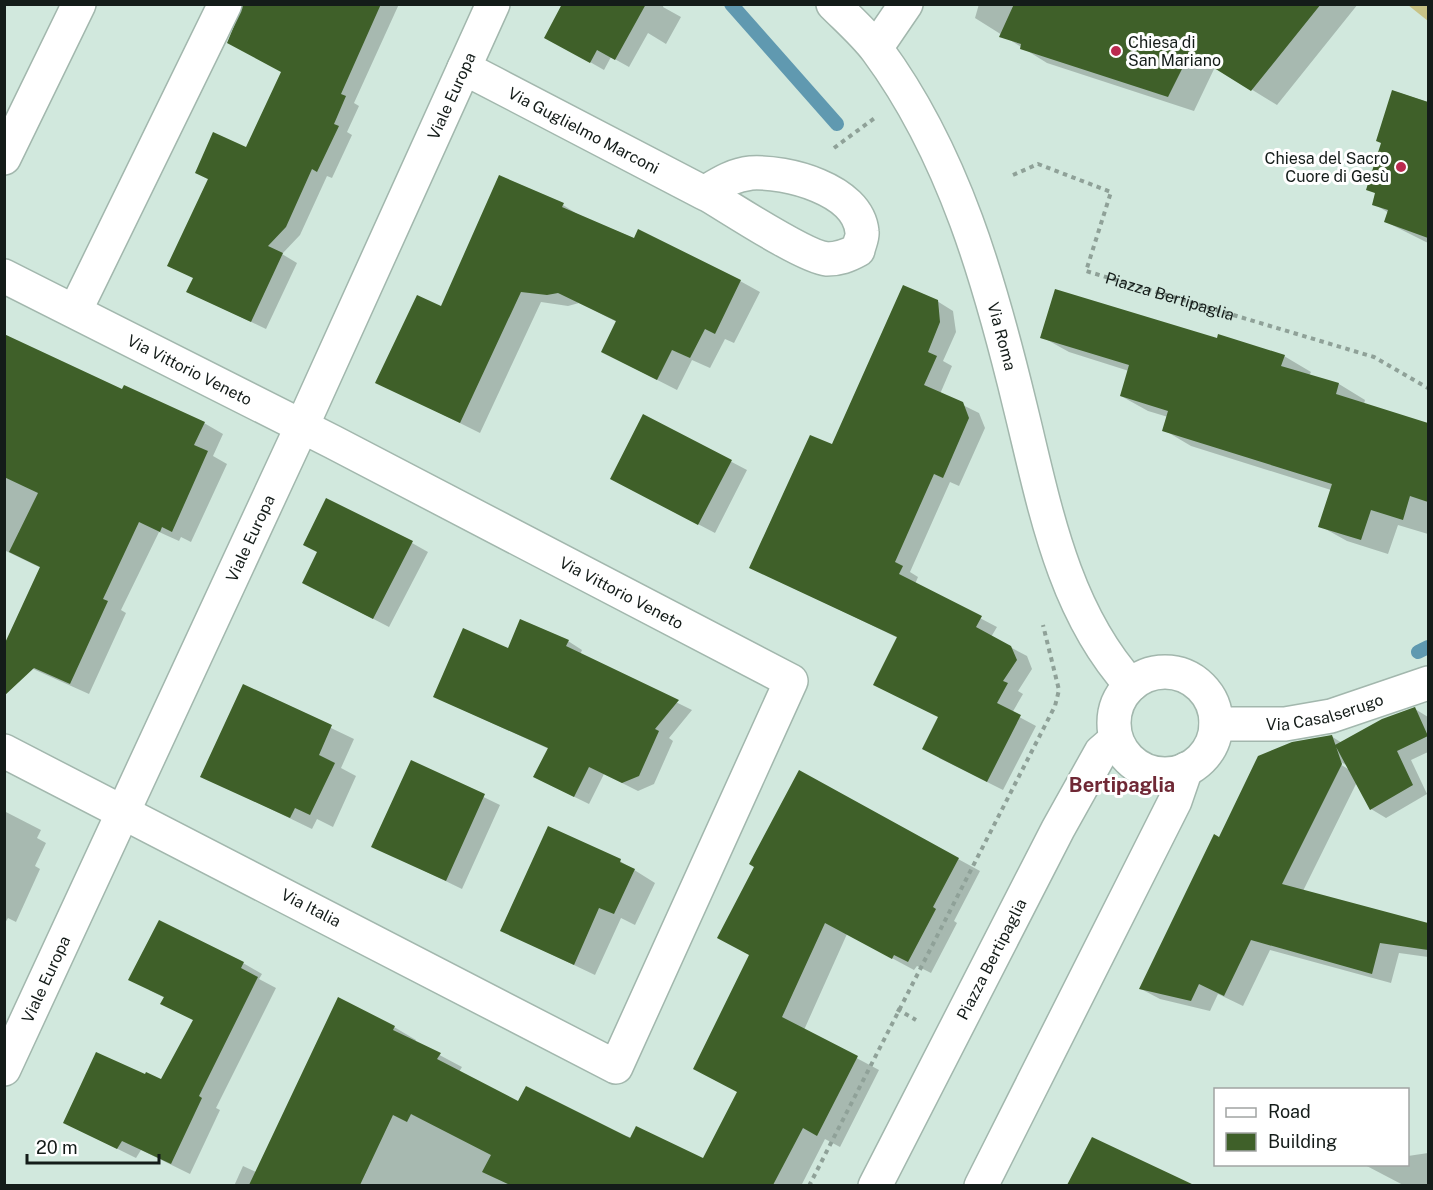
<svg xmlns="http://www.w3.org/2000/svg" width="1433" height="1190" font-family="'Public Sans',sans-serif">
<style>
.garden{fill:#c8c386}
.shadow{fill:#0003;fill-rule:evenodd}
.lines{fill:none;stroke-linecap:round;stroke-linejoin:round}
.stream{stroke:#6099b0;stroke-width:14}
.building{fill:#3f6029}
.street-casing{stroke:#a2b7ad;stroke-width:36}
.secondary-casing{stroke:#a2b7ad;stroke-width:36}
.path{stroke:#8fa198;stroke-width:4;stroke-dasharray:4.5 4.5;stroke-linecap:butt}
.street{stroke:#fff;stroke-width:33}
.secondary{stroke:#fff;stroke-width:33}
.poi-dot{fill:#bb2a4f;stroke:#fff;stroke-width:2}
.labels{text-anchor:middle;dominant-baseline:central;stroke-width:6;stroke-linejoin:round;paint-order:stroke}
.poi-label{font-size:16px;fill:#141c19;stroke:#fff;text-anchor:start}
.street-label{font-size:16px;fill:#141c19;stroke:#fff}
.quarter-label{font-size:20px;font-weight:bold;fill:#6f2835;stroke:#fff}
</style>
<rect width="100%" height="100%" fill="#d1e8dd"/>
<path class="garden" d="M1408,5H1428V21Z"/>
<path class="shadow" d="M294,4H399L354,103L359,106L347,132L352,135L332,178L327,176L300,235L282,254L297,263L266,329L188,292L195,279L209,180L197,173L246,149L282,72Z
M563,4H664L663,7L681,17L666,44L648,33L629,67L611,57L604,70L546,37Z
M979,4H1358L1277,105L1215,67L1194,111L1047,63L975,18Z
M1393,91L1428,102V243L1386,222L1389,213L1374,204L1377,194L1368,189L1383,144Z
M563,205L582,217L740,281L760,292L734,343L725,339L710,368L692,360L677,390L622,362L617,322L579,303L568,306L541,302L480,433L377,382L442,308Z
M937,301L953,311L956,332L943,361L952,366L940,394L979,413L985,428L959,486L950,482L910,572L918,577L915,584L997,627L991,637L1027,656L1032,669L1018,691L1023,694L1012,713L1036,726L1003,790L939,758L940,717L898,638L751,567Z
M4,336L122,391L204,423L223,434L213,456L227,464L191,542L181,537L179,541L159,532L121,610L126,613L89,694L22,664L41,568L4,550Z
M1042,337L1218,340L1284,356L1311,372L1309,376L1339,384L1365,400L1364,404L1428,424V534L1398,525L1388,554L1347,541L1320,526L1331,490L1191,446L1164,430L1168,417L1148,411L1121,396L1129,371L1069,352Z
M644,416L747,470L715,533L627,487Z
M412,543L428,552L389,627L304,583Z
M568,641L582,650L580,655L692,710L669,738L673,741L654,784L638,791L604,774L589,804L550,785L549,749L435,697L509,650Z
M243,686L354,739L341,768L356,776L333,827L317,819L312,829L202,776Z
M1415,709L1428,717V752L1411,760L1427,794L1386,818L1371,809L1357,782L1303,891L1428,925V957L1399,953L1391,983L1270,950L1243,1006L1218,994L1210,1011L1160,999L1141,989L1219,838L1331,736L1342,743ZM1336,759L1348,766V769L1335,761Z
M411,762L500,805L462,889L373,846Z
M799,772L980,871L954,921L957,923L931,973L917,966L914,970L847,934L804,1030L879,1070L840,1147L825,1139L801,1186H234L243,1166L256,1172L394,1027L416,1040L415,1042L462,1067L459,1072L519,1103L704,1160L739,1092L756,866Z
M4,811L41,830L37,838L46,843L35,866L40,869L16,922L8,918L5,923Z
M620,861L655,883L635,925L621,918L595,975L502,931Z
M243,963L262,974L259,979L276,988L216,1108L220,1110L190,1174L141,1150L136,1158L65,1123L146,1076L162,1081L195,1021L162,1004L165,998L149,990Z
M1092,1139L1180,1179L1190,1186H1069Z
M1428,1153V1186H1405L1363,1164H1408V1156Z"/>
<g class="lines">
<path class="stream" d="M731,4L837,124
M1418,652L1428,647"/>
</g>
<path class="building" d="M243,4H381L341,94L346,96L334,124L339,126L317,172L312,169L286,227L268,246L283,253L251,322L186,292L193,278L167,266L208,179L195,173L213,132L246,147L281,72L227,43Z
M562,4H646L615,60L597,50L590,63L544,38Z
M1014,4H1321L1251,91L1190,53L1168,97L1020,49L1021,44L999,37Z
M1392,90L1428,102V238L1384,222L1388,210L1372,205L1375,193L1366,190L1381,143L1376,141Z
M499,175L564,203L562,207L634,238L638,229L741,280L715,334L705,329L690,358L672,350L657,380L601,352L616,321L558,293L547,295L521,292L460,423L375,383L417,295L441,306Z
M903,285L938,300L940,322L928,352L937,356L924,385L963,402L969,418L943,478L934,474L895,562L903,566L899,574L982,616L976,627L1011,646L1017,660L1003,681L1008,683L997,703L1021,715L987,782L922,749L938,717L873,685L897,637L749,568L810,435L832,444Z
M1055,289L1217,338L1218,334L1285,355L1281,366L1339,383L1336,394L1428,423V502L1410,496L1403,520L1371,510L1361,540L1318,527L1332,484L1162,431L1168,411L1120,396L1129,365L1040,338Z
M4,334L122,389L124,385L205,422L194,445L208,451L172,532L162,527L160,532L139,522L103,599L108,601L70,684L34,668L4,696V645L40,567L9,552L38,493L4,477Z
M643,414L732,460L698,525L610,479Z
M326,498L413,541L373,619L302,583L317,552L303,545Z
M520,619L569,640L566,646L679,700L655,729L659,731L639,776L622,783L589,767L574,797L533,777L548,748L433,697L463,628L508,648Z
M243,684L332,725L319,755L335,763L310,815L295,808L290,818L200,777Z
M1415,707L1428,736L1397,751L1413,785L1370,810L1335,745L1382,719Z
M1332,735L1342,764L1282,884L1428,923V950L1380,943L1372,974L1251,940L1224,996L1199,984L1191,1001L1139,989L1214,834L1219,837L1258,756L1292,742Z
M411,760L485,794L446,881L371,847Z
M799,770L959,858L933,907L936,909L908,962L894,955L892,959L825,923L782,1017L858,1056L817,1136L803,1128L773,1185H510L482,1172L491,1155L411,1114L407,1122L393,1115L360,1185H249L338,997L395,1026L393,1030L441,1053L437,1059L518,1101L526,1086L630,1138L636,1126L703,1158L737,1092L693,1069L749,955L717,938L754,867L749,864Z
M548,826L621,859L620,862L635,869L614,914L599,908L574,965L500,931Z
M159,920L244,962L241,968L258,977L199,1096L202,1098L171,1164L122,1141L117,1149L63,1123L96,1052L145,1074L146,1072L161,1079L193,1020L160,1004L164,997L128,980Z
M1092,1137L1194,1185H1067Z"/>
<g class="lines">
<defs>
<g id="street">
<path id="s2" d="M464,68L495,84L704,193L710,196C732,209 805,257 827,259C839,259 847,256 858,250C859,244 863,237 862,232C858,189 786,171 751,173C732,175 719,184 704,193"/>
<path d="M4,158L79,4"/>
<path id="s3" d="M4,276L333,442L791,681L616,1067L4,751"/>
<path d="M75,311L225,4"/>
<path id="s4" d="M4,1069L302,426L493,4"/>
</g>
<g id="secondary">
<path id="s5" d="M833,4C848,19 865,34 877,50C954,154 990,282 1020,406C1044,503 1062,609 1131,685"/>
<path d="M876,48L906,4"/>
<circle cx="1165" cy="723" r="51"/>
<path id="s6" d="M1216,724H1285L1331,716L1428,683"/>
<path id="s7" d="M875,1186L1058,829L1101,752L1116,739"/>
<path d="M981,1186L1175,801L1186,769"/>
</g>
</defs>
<use href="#street" class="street-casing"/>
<use href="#secondary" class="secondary-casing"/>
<g class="path">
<path d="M834,148L876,117"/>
<path id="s1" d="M1013,175L1038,164L1111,192L1086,271L1374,357L1428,388"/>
<path d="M897,1009L916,1020"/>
<path d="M809,1186L1055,706L1059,690L1043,625"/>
</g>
<use href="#street" class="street"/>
<use href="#secondary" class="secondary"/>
</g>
<g class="poi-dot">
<circle cx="1116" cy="51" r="6"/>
<circle cx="1401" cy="167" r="6"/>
</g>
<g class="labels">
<g class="poi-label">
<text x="1128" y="42">Chiesa di<tspan x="1128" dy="18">San Mariano</tspan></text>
<text x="1389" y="158" text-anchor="end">Chiesa del Sacro<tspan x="1389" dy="18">Cuore di Gesù</tspan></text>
</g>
<g class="street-label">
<text stroke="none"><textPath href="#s4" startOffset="1071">Viale Europa</textPath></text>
<text stroke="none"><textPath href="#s2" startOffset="135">Via Guglielmo Marconi</textPath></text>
<text stroke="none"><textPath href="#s1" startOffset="276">Piazza Bertipaglia</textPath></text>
<text stroke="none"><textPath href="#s5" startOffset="378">Via Roma</textPath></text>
<text stroke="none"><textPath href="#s3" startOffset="208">Via Vittorio Veneto</textPath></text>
<text stroke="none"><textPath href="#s4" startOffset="585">Viale Europa</textPath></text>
<text stroke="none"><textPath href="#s3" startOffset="694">Via Vittorio Veneto</textPath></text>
<text stroke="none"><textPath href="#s6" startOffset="110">Via Casalserugo</textPath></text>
<text transform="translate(311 908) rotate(27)">Via Italia</text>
<text stroke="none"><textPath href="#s7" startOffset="255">Piazza Bertipaglia</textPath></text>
<text stroke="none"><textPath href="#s4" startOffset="99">Viale Europa</textPath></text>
</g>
<g class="quarter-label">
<text x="1122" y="785">Bertipaglia</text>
</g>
</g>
<rect width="1433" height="1190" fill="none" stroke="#141c19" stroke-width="12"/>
<rect x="1214" y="1088" width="195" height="78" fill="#ffffff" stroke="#a1a4a3" stroke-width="1.5"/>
<rect x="1226" y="1108" width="30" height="9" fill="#ffffff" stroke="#a1a4a3" stroke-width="1.5"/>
<text x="1268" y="1118" font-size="18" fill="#141c19">Road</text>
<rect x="1226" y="1133" width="30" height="18" fill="#3f6029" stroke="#a1a4a3" stroke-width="1.5"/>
<text x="1268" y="1148" font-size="18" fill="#141c19">Building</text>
<path d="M27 1154v9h132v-9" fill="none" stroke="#141c19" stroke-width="3"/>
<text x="36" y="1154" font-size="18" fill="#141c19" stroke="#ffffff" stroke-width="4.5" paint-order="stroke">20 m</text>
</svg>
